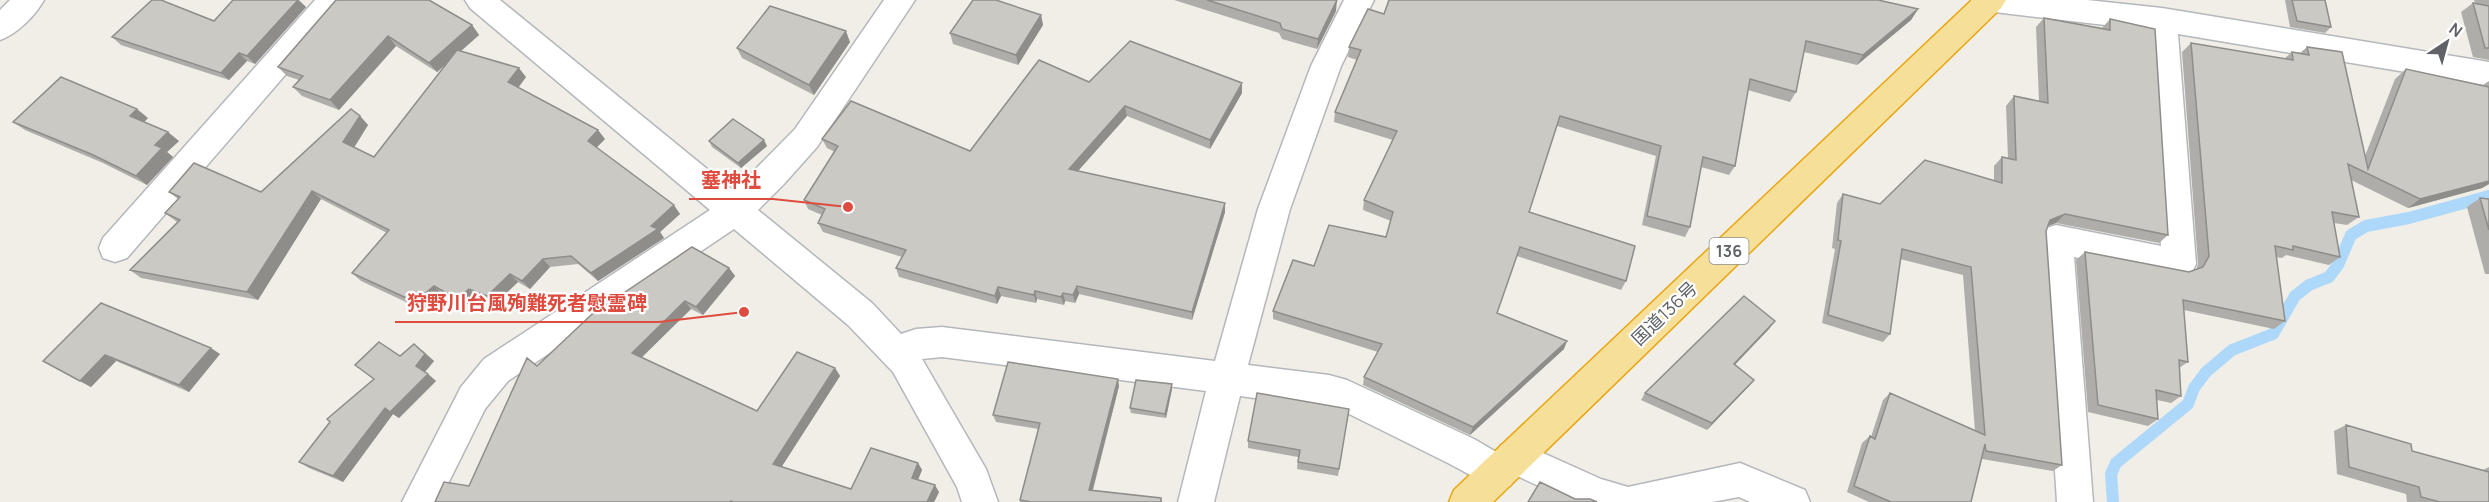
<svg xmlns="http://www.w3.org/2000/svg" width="2489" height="502" font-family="Manrope,'Noto Sans JP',sans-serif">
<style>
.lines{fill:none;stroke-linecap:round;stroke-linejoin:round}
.stream{stroke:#aed8fa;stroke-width:12}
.minor-casing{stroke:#b4b7bb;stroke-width:3}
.highway-casing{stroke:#e8a610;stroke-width:3}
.minor{fill:#fff;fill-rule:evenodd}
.highway{fill:#f6df98;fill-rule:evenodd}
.wall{fill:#afada9}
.shaded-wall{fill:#8e8d89}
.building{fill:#cbc9c4;stroke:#8e8d89;stroke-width:1.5}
.labels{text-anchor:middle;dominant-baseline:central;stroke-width:4.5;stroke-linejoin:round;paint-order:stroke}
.shield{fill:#fff;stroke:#8f9194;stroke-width:1.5}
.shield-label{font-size:16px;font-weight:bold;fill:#5f6266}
.street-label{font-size:18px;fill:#5f6266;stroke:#fff}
.leader{fill:none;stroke:#de4c3f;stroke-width:2}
.callout-dot{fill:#de4c3f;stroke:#fff;stroke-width:2}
.callout-label{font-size:20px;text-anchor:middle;font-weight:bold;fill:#de4c3f;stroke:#fff;stroke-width:4.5;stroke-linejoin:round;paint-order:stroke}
</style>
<rect width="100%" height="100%" fill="#f0eee7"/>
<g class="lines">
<path class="stream" d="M2113,502L2111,474L2116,463L2188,404L2194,388L2206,372L2232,350L2273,334L2295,296L2309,285L2329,277L2338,265L2351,235L2366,226L2409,218L2489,196"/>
<defs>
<path id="minor" d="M10,0H44C35,16 17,34 0,40V10Z
M315,0H348L343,8L127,258L115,262L103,258L99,248L103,238Z
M465,0H500L734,191L795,129L884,0H915L817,147L784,184L758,210L872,303L901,334L916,329L942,327L1215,361L1258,209L1311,66L1344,0H1374L1341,66L1290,209L1248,365L1329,375L1347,380L1474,439L1498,453L1501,445L1514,440L1601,479L1628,487L1740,463L1805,490L1810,502H1750L1739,497L1712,502H1573L1515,475L1511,485L1498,490L1448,463L1341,410L1240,396L1214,502H1178L1206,391L942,357L922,359L986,469L998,502H962L957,487L893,372L848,325L734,229L508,381L485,409L439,502H402L461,387L484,359L710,210L470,8Z
M1971,0H2087L2162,8L2489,62V86L2178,34L2196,264L2191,274L2179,278L2074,257L2093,502H2057L2040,239L2044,229L2056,225L2161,246L2148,30L1986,11L1976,8Z"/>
<path id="highway" d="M1972,0H2006L2001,8L1493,502H1449L1454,490Z"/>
</defs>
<use href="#minor" class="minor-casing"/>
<use href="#highway" class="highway-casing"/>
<use href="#minor" class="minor"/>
<use href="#highway" class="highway"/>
</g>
<path class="wall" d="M233,0H299L306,7L255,64L247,61L229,80L121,45L112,37L214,21Z
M336,0L472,25L479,35L461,51L526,77L518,88L605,139L596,148L680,214L660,232L664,238L598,281L578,264L550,267L530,289L518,282L495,304L477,296L465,306L442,294L423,310L361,281L352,273L387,233L321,199L258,300L141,278L130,270L177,222L165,213L178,199L169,192H261L360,116L368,125L354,147L374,157L445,65L437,72L396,46L339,110L302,96L293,87L299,80L287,76L278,67Z
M1174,0H1335L1336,11L1317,49L1282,39L1279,33Z
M2285,0H2325L2331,27L2325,33L2290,27Z
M2474,0H2489V60L2473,57L2461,12L2473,3H2475Z
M1918,9L1911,20L1857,65L1804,52L1796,92L1790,102L1748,90L1735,166L1729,175L1701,167L1690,227L1685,237L1642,225L1656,156L1557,126L1529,212L1626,281L1621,290L1517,256L1497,313L1564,349L1470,435L1363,385L1364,377L1378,352L1273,319V311L1314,266L1386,237L1391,221L1363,210L1364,200L1393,140L1334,122L1335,112L1357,60L1348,57L1349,47L1384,14Z
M1041,15L1043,25L1018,65L953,44L950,33Z
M2044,18L2102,28L2110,19L2168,235L2159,243L2056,223L2048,226L2046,231L2062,465L2053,471L1982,459L1971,502H1869L1847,492L1862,443L1870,436L1871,437L1883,400L1890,393L1975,431L1963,275L1900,259L1890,334L1883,342L1822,323L1835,249L1832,248L1837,203L1843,194L1880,204L1994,180V166L2002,157L2008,158L2006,106L2014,96L2039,101L2036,27Z
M850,42L814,95L742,58L737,48Z
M2191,43L2284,59L2292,52L2300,53L2307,47L2365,156L2395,79L2406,69L2483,85L2489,81V184L2482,188L2408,208L2351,180L2359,217L2347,225L2334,223L2340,257L2329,265L2286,255L2282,258L2276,257L2285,321L2274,329L2184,310L2188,362L2179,368L2181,396L2171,403L2157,400L2158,419L2148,426L2088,412L2076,260L2085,252L2189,272L2196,270L2198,264L2182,52Z
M1089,82L1242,93L1210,149L1127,116L1077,171L1225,203V212L1192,320L1079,294L1075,303L1065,301L1064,305L1037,299L1036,303L1001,296L997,304L899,277L896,268L902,257L823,232L818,223L822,215L808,209L804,200L835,152L827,148L822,139L970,151Z
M148,118L144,122L179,141L167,152L173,157L147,185L103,163L25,130L13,122Z
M709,141L767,146L741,168L712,147Z
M2480,198L2489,199V274H2485L2467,207Z
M729,268L735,276L703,315L691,309L642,357L757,411L835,368L840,376L781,467L851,489L918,463L922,470L918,480L939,492L934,502H435L469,486L537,366Z
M101,303L220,354L189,392L116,361L91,387L43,361Z
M1769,329L1735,364L1754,380L1748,387L1707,430L1641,400L1645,393Z
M422,350L434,361L425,372L436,381L399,418L393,414L343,482L309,468L299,462L400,356Z
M1172,384V389L1166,418L1131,413L1130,408Z
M1119,386L1093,490L1161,498L1162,502H1020V500L1038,429L996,422L993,415Z
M1349,409L1338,476L1297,469L1298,457L1248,448V441Z
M2346,425L2412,451L2483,470L2489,467V502H2407L2406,494L2337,474L2334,431Z"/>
<path class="shaded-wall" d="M298,0L306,7L255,64L247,56Z
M1337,0L1336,11L1317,49L1318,39Z
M1918,9L1911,20L1857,65L1863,55Z
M1041,15L1043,25L1018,65L1016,55Z
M472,25L479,35L437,72L429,63Z
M846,31L850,42L814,95L809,85Z
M388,36L396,46L339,110L330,100Z
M239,53L247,61L229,80L221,73Z
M519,68L526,77L515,92L508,82Z
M1242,83V93L1210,149V140Z
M1125,106L1127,116L1071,179L1069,169Z
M137,109L148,118L141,125L130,116Z
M360,116L368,125L352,151L343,142Z
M598,130L605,139L594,150L588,141Z
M168,132L179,141L167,152L173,157L147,185L136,176L155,145Z
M764,140L767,146L741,168L738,163Z
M2489,181V184L2482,188L2408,208L2420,199Z
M312,191L321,199L258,300L247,292Z
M1225,203V212L1192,320V312Z
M674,205L680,214L660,232L664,238L598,281L591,273L651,226Z
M2065,214L2056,223L2042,228L2050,220Z
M543,259L550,267L530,289L522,281Z
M729,268L735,276L703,315L696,307Z
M510,274L518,282L495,304L487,296Z
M434,286L442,294L423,310L415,302Z
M1077,286L1079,294L1075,303L1073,295Z
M998,287L1001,296L997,304L995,296Z
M469,289L477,296L465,306L457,299Z
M1035,291L1037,299L1036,303L1034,295Z
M1063,293L1065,301L1064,305L1061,297Z
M685,301L691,309L639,360L632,353Z
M1775,321L1769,329L1729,371L1734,364Z
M1567,341L1564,349L1470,435L1473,427Z
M414,344L434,361L424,373L416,366Z
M211,348L220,354L189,392L179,385Z
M105,355L116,361L91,387L80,381Z
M835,368L840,376L779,471L773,464Z
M428,374L436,381L399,418L393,414L343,482L333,476L385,408Z
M1118,379L1119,386L1091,496L1089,490Z
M1754,380L1748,387L1707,430L1712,423Z
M1172,384V389L1166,418L1165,414Z
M918,463L922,470L916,484L912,478Z
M935,485L939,492L934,502H927Z"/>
<path class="building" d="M152,0H161L214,21L233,0H298L247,56L239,53L221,73L112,37Z
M336,0H429L472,25L429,63L388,36L330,100L293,87L303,76L278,67Z
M973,0H996L1041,15L1016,55L950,33Z
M1207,0H1337L1318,39L1282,29L1280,23Z
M1389,0H1878L1918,9L1863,55L1806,41L1796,92L1750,79L1735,166L1703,157L1690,227L1647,216L1661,146L1560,116L1529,212L1635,246L1626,281L1520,247L1497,313L1567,341L1473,427L1364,377L1382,344L1273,311L1293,260L1314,266L1329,225L1386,237L1393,212L1364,200L1397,131L1335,112L1361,50L1349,47L1368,9L1384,14Z
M2292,0H2325L2331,27L2297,21Z
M2473,3L2489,6V48H2485Z
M770,6L846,31L809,85L737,48Z
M2044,18L2110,30V19L2155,29L2168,235L2065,214L2050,220L2046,231L2062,465L1986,451L1985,444L1971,502H1891L1854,486L1870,436L1875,439L1890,393L1985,435L1971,267L1902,249L1890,334L1828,315L1841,241L1838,240L1843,194L1880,204L1925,160L2002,183V157L2016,160L2014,96L2048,103Z
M1130,41L1242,83L1210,140L1125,106L1069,169L1225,203L1192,312L1077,286L1073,295L1063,293L1061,297L1035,291L1034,295L998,287L995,296L896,268L906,250L818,223L825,209L804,200L838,146L822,139L851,101L970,151L1039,60L1089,82Z
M2191,43L2293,60L2292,52L2309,55L2307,47L2342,52L2368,169L2406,69L2489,87V181L2420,199L2348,164L2359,217L2332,212L2340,257L2293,246V250L2275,246L2285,321L2183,300L2188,362L2179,360L2181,396L2156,390L2158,419L2098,405L2085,252L2189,272L2203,267L2209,256Z
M457,50L519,68L508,82L598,130L588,141L674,205L651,226L658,229L591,273L571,256L543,259L522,281L510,274L487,296L469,289L457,299L434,286L415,302L352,273L389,230L312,191L247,292L130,270L180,220L165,213L180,197L169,192L194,163L261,192L351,109L360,116L343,142L374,157Z
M61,77L137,109L130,116L168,132L155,145L162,148L136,176L91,154L13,122Z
M733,119L764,140L738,163L709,141Z
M2480,198L2489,199V230Z
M692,247L729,268L696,307L685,301L632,353L757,411L797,352L835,368L773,464L851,489L871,448L918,463L912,478L935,485L927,502H733L731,501V502H435L444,482L469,486L527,358L537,366L591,315Z
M1744,296L1775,321L1734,364L1754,380L1712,423L1645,393Z
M101,303L211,348L179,385L105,355L80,381L43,361Z
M379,342L400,356L414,344L425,354L416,366L428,374L390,412L385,408L333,476L299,462L330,422L327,419L374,379L355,365Z
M1008,362L1118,379L1089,490L1161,498V502H1031L1020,500L1040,423L993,415Z
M1136,380L1172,384L1165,414L1130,408Z
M1257,393L1349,409L1339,469L1298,462L1300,450L1248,441Z
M2346,425L2411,444L2412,451L2489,472V502H2440L2421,497L2419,487L2349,467Z
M1540,482L1575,499H1590L1597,502H1528Z"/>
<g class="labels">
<rect class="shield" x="1709.5" y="238" width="39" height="26" rx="4.5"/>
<g class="shield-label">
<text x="1729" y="251">136</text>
</g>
<g class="street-label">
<text transform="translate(1664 313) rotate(-44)">国道136号</text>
</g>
</g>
<path class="leader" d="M848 207L773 199H689M744 312L659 322H395"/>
<g class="callout-dot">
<circle cx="848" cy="207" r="6"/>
<circle cx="744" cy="312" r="6"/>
</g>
<g class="callout-label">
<text x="731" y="187">塞神社</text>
<text x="527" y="310">狩野川台風殉難死者慰霊碑</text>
</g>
<g transform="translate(2447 42) rotate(36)" stroke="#ffffff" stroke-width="4.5" paint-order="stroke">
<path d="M0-4.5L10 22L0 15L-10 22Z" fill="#5f6266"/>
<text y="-9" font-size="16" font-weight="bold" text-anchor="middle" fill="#5f6266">N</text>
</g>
</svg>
